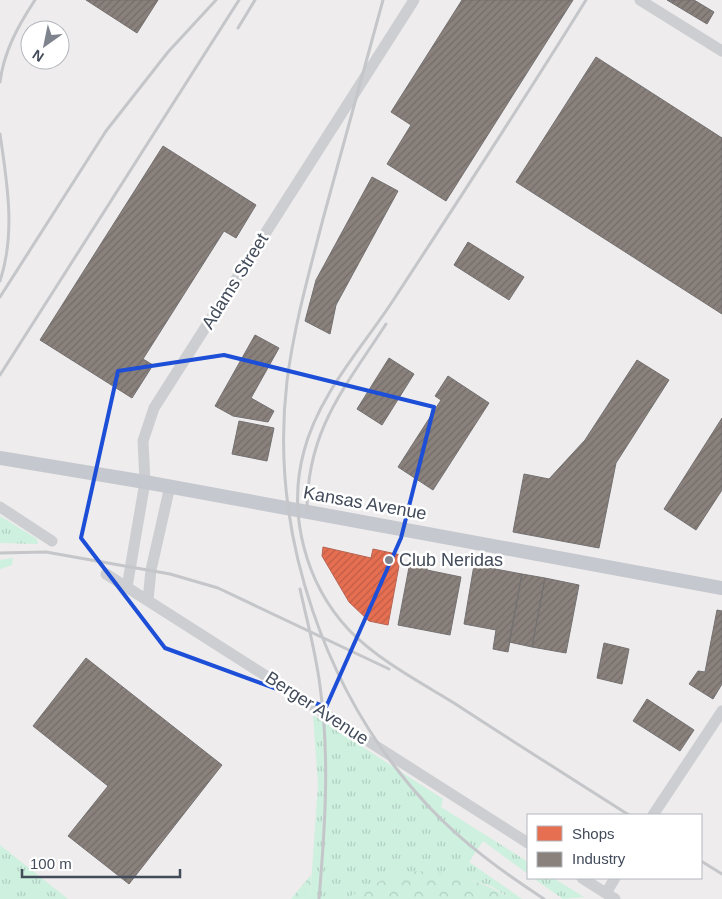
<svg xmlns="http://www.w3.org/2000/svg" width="722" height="899" font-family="Helvetica,sans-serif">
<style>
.grass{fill:url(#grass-tufts)}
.forest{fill:url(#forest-crowns)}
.shops{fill:url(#shops-hatch);stroke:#b66454}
.industry{fill:url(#industry-hatch);stroke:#747172}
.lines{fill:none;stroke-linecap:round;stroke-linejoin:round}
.minor{stroke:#ccced2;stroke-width:11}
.major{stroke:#c5c8ce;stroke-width:14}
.rail{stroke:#c4c6c9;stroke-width:3}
.marked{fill:none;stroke:#1d4ed8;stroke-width:4;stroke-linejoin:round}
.poi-dot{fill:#7e838d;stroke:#fff;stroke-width:2}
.labels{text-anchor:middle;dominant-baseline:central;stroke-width:5;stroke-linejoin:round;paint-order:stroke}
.street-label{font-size:18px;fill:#424b5a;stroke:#fff}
.poi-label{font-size:18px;fill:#424b5a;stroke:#fff;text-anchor:start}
</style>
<defs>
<pattern id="grass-tufts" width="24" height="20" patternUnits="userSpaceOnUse" patternTransform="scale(1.25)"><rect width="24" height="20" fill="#cdf0df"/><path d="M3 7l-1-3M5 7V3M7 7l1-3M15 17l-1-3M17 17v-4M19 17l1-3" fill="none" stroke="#b1cfc2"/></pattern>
<pattern id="forest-crowns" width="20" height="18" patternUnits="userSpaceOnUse" patternTransform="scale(1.25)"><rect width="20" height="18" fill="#cdf0df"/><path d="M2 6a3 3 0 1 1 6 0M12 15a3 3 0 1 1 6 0" fill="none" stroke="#b1cfc2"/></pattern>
<pattern id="shops-hatch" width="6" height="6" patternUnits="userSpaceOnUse" patternTransform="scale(1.25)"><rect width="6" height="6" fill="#e76f51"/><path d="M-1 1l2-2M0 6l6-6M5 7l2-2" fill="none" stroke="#bd5d46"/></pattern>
<pattern id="industry-hatch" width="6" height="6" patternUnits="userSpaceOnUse" patternTransform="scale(1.25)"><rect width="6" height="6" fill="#8a817c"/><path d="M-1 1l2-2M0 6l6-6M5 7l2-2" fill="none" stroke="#726c69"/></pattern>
</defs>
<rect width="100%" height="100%" fill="#eeecec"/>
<path class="grass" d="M0,516L37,539L38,544L0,543Z
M13,558L12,565L0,569V560Z
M313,715L443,799L441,807L528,862V874L483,841L469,862L522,899H511L491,886L461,877L390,876L345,899H310L318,785Z
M0,845L68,899H0Z
M533,878H553L584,897L563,899Z"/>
<path class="forest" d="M418,871C451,872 483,881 511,899H345L390,876Z
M311,875L310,899H291Z"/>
<path class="shops" d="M323,547L371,558L373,549L401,555L388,625L369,621L349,602L322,556Z"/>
<path class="industry" d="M86,0H158L137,33Z
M462,0H573L446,201L387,164L411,125L391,112Z
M667,0H694L714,12L707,24Z
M596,57L722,138V314L516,182Z
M163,146L256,205L236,238L224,231L143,359L153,365L132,398L40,340Z
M372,177L398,191L336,305L330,334L305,321L316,280Z
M468,242L524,277L509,300L454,265Z
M255,335L279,348L251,398L274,411L268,422L233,416L215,406Z
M389,358L414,374L382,425L357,409Z
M637,360L669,380L616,463L599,548L513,532L524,474L549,479L585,440Z
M448,376L489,403L433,490L398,467L441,400L435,396Z
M722,418V490L696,530L664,509Z
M239,421L274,428L267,461L232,454Z
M410,562L428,565L427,570L461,577L450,635L398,625Z
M474,565L522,574L508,652L493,649L496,630L464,624Z
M522,574L545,578L532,647L509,642Z
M545,578L579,585L566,653L532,647Z
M717,610L722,611V684L713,699L689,684L698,671L705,672Z
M604,643L629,649L622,684L597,678Z
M86,658L222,765L129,884L68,836L108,786L33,726Z
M647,699L694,730L680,751L633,721Z"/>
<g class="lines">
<path class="minor" d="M640,0L722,51
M0,507L52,541
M106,574L528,843
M127,587L145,482L143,441L154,408L414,0
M148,600L151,570L170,486
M653,815L722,711
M582,878L615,899
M606,893L615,878"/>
<path class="major" d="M0,458L145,482L722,588"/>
<path class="rail" d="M383,0C363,73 343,146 323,219C309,273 294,326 287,381C269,533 325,697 430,808C464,844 503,872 544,899
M586,0C524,100 460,198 396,296C364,346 319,393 304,451C287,513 305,583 349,630C378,660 418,681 454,703C512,741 571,778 629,815
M238,28L255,0
M0,82C4,51 18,26 35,0
M0,134C7,182 16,233 0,281
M0,297L106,131L168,52L216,0
M0,375L239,0
M307,511C307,430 344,389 386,324
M0,553L46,552L170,574L218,588L389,669
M300,589C307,621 316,653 320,686C330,757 325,828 319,899
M701,861L722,874"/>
</g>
<path class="marked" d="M224,355L434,407L401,538L326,707L165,648L81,538L118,371Z"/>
<circle class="poi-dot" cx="389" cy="560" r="5"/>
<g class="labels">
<g class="street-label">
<text transform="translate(235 281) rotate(-58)">Adams Street</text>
<text transform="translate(365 503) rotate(10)">Kansas Avenue</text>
<text transform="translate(317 708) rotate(33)">Berger Avenue</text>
</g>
<g class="poi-label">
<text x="399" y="560">Club Neridas</text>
</g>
</g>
<rect x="527" y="814" width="175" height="65" fill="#ffffff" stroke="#b3b7bd"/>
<rect x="537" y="826" width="25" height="15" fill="#e76f51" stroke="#b3b7bd"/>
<text x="572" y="839" font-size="15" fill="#424b5a">Shops</text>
<rect x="537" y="852" width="25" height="15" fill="#8a817c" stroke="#b3b7bd"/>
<text x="572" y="864" font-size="15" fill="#424b5a">Industry</text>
<g transform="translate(45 45) rotate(213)"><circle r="24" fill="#ffffff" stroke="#b3b7bd"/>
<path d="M0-4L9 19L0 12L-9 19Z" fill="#7e838d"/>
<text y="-8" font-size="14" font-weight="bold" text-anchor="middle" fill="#424b5a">N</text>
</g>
<path d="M22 869v8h158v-8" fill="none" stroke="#424b5a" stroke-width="2.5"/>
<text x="30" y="869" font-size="15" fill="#424b5a" stroke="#ffffff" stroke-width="4" paint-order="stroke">100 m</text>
</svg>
